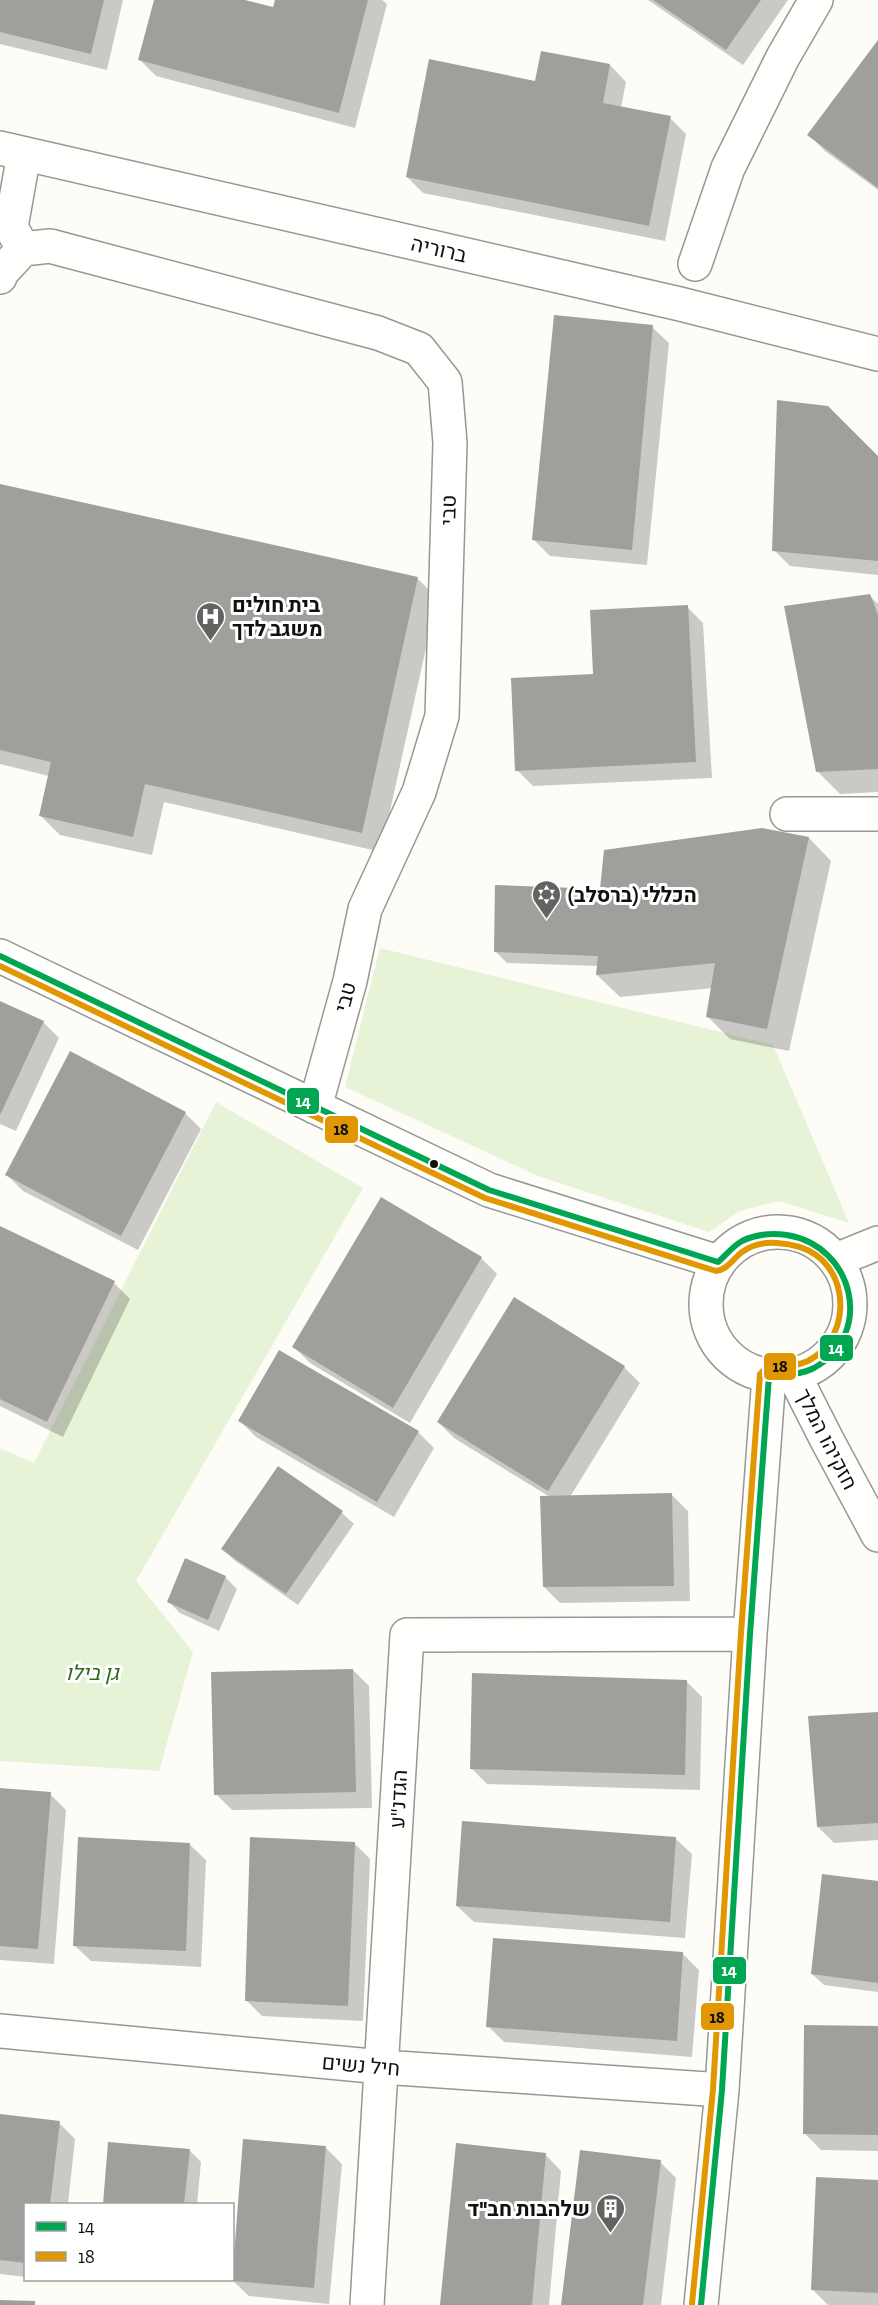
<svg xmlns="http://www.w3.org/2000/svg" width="878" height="2305" font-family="'Zilla Slab',Heebo,serif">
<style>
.green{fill:#e7f3d7}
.shadow{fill:#0003}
.building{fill:#a19f9c}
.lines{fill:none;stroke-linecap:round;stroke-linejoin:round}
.minor-casing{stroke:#979795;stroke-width:36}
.minor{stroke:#fffffe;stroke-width:33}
.bus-1-casing{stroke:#fff;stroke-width:10}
.bus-2-casing{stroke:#fff;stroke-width:10}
.bus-1{stroke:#00a651;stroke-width:6}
.bus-2{stroke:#e09702;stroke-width:6}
.bus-dot{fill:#111;stroke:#fff;stroke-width:2}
.labels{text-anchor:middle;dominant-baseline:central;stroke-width:6;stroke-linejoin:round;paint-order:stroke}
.street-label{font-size:21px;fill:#111;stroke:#fff}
.poi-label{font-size:21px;font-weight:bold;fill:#111;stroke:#fff;text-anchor:start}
.park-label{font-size:21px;font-style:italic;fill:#2f6b1f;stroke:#fff}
.line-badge{stroke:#fff;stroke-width:2}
.badge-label{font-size:16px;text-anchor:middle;font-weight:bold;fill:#fff}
.pale-badge-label{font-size:16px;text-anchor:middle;font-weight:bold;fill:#111}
</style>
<rect width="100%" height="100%" fill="#fdfcf7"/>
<path class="green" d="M380,948L773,1045L849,1223L779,1201L740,1211L709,1232L538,1176L345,1087Z
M216,1102L363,1188L136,1581L193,1652L159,1771L0,1761V1448L34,1463Z"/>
<path class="shadow" d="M0,0H123L107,70L0,44Z
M155,0H239L274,9L276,0H382L387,4L355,128L156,76L140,60Z
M648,0H788L743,65Z
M878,42V190L825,151L809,135Z
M610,65L626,82L621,108L670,118L686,134L665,241L423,193L407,177L537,83Z
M652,327L669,343L647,565L550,556L534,540Z
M878,458V575L790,566L774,550Z
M0,485L417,578L437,598L381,852L164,802L152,855L60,835L41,816L49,776L0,764Z
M870,596L878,604V792L840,794L818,772Z
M687,607L703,623L712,778L533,786L517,770L595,676Z
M809,838L831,861L789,1051L730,1039L708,1017L713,988L620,997L597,975L598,966L507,963L495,951L599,890Z
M0,1002L43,1022L59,1038L16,1131L0,1124Z
M185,1113L201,1129L138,1250L23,1191L7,1175Z
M0,1227L114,1283L130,1299L63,1437L0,1406Z
M481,1258L497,1274L410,1423L310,1363L294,1347Z
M624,1367L640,1383L570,1497L672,1495L688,1511L690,1601L560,1603L544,1587L550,1497L454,1438L438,1422Z
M240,1421L418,1432L434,1448L394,1517L256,1437Z
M279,1468L342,1513L354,1524L298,1605L234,1560L223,1549Z
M186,1560L225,1577L237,1589L219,1631L180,1613L168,1601Z
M353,1670L369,1686L372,1808L232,1810L216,1794Z
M686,1681L702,1697L700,1790L487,1784L471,1768Z
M878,1713V1840L834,1843L818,1827Z
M0,1789L50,1794L66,1810L54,1964L0,1960Z
M675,1838L692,1854L685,1938L474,1922L457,1906Z
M354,1843L370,1859L363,2021L262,2016L246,2000Z
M189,1844L206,1860L201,1967L91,1961L74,1945Z
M878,1883V1992L824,1985L812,1974Z
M683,1954L699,1970L692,2057L504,2042L488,2026Z
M878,2027V2151L821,2150L805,2134Z
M0,2116L59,2123L75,2139L68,2204H26V2277L0,2274Z
M110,2143L189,2150L201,2162L197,2204H104Z
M325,2147L342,2164L329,2304L249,2296L232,2280Z
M545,2154L561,2171L549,2305H442Z
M660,2162L676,2178L661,2305H563Z
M878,2181V2305H828L812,2289Z"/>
<path class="building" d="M0,0H104L91,54L0,32Z
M154,0H245L273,7L275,0H368L339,113L138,60Z
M653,0H761L726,50Z
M878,40V188L807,135Z
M541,51L610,64L603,103L671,116L649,226L406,177L429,59L535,81Z
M554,315L653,325L632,550L532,540Z
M777,400L828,406L878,456V561L772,551Z
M0,484L418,577L362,833L145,784L133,837L39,816L51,762L0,750Z
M870,594L878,615V769L816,772L784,606Z
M688,605L696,762L515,771L511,678L593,674L590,610Z
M762,828L809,837L767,1029L706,1017L715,963L596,975L598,956L494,952L495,885L600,889L604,850Z
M0,1001L44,1021L0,1115Z
M70,1051L186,1112L121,1236L5,1175Z
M381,1197L482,1257L393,1408L292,1347Z
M0,1226L115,1281L47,1422L0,1399Z
M514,1297L625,1366L548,1491L437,1422Z
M279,1350L419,1431L377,1502L238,1421Z
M278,1466L343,1511L286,1594L221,1549Z
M672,1493L674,1586L543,1587L540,1496Z
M185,1558L226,1576L208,1620L167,1602Z
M353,1669L356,1792L214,1795L211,1672Z
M472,1673L687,1680L685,1775L470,1769Z
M878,1712V1823L817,1827L808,1716Z
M0,1788L51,1792L38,1949L0,1946Z
M462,1821L676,1837L670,1922L456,1906Z
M78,1837L190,1843L186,1951L73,1946Z
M250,1837L355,1842L348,2006L245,2001Z
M822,1874L878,1881V1983L811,1974Z
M493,1938L683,1952L677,2041L486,2027Z
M804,2025L878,2026V2135L803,2134Z
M0,2114L60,2121L50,2204H26V2263L0,2260Z
M243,2139L326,2146L314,2288L232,2281Z
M108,2142L190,2149L184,2204H103Z
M456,2143L546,2153L532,2305H440Z
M580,2150L661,2160L643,2305H561Z
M816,2177L878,2180V2293L811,2290Z
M0,2300L35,2301V2305H0Z"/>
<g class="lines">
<defs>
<path id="minor" d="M0,148L680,304L878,354
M23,249L11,227L24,154
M695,264L728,168L783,57L816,0
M0,277L1,273L23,249L50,246L378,333L419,349L445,382L450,443L442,716L419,792L365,909L350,981L315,1107
M787,814H878
M0,956L489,1190L718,1262
M706 1304a72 72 0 1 1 144 0a72 72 0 1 1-144 0Z
M836,1260L878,1243
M794,1375L827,1440L878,1535
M0,2031L382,2067L722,2090
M367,2305L407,1635L750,1634
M701,2305L722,2090L750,1634L769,1376"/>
</defs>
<use href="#minor" class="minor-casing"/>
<use href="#minor" class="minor"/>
<defs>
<path id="bus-1" d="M0,956L489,1190L718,1262C726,1255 733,1246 742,1241C756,1234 772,1233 787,1235C854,1246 875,1334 814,1368C800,1375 784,1375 769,1376L750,1634L722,2090L701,2305"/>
<path id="bus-2" d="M0,966L485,1198L716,1271C727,1270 733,1259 742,1252C752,1245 765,1242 777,1243C791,1244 805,1247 816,1255C852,1281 847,1341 808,1361C795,1367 780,1366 767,1367L760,1374L741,1633L713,2089L692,2304"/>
</defs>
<use href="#bus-1" class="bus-1-casing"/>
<use href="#bus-2" class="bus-2-casing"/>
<use href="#bus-1" class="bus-1"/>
<use href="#bus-2" class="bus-2"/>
</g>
<defs>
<symbol id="hospital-pin" viewBox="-11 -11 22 30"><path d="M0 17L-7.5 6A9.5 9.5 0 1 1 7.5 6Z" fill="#646362" stroke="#fff"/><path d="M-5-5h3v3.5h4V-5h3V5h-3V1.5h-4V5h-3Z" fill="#fff"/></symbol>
<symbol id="synagogue-pin" viewBox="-11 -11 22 30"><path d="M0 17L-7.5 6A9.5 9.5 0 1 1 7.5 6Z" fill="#646362" stroke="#fff"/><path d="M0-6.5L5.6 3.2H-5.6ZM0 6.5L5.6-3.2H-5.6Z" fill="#fff"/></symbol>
<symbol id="building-pin" viewBox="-11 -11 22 30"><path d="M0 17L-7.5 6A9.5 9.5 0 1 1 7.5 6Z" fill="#646362" stroke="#fff"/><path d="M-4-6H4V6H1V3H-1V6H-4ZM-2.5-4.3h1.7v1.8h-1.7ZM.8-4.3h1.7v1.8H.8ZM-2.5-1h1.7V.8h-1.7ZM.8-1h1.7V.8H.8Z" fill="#fff"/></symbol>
</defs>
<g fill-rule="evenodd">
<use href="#hospital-pin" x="194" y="600" width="33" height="45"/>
<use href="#synagogue-pin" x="530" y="878" width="33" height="45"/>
<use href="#building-pin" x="594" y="2192" width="33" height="45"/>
</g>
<circle class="bus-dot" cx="434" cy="1164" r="5"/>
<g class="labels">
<g class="street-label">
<text transform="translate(439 249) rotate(13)">ברוריה</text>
<text transform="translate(448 510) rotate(-88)">טבי</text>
<text transform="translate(345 997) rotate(-75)">טבי</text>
<text transform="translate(827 1439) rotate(63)">חזקיהו המלך</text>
<text transform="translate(398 1799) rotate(-87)">הגדנ"ע</text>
<text transform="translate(361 2065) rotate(5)">חיל נשים</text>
</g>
<g class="poi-label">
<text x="232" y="604">בית חולים<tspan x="232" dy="24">משגב לדך</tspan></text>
<text x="568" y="894">הכללי (ברסלב)</text>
<text x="590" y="2208" text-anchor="end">שלהבות חב"ד</text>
</g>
<g class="park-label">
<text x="92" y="1672">גן בילו</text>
</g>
</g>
<g class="line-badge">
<rect x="286" y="1087" width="34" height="28" rx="6" fill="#00a651"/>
<rect x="324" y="1115" width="35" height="29" rx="6" fill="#e09702"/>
<rect x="819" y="1334" width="35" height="28" rx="6" fill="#00a651"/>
<rect x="763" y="1352" width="34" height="29" rx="6" fill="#e09702"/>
<rect x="712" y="1956" width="35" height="29" rx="6" fill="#00a651"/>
<rect x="700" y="2002" width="35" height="29" rx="6" fill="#e09702"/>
</g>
<g class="badge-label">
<text x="303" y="1107">14</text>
<text x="836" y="1354">14</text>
<text x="729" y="1976">14</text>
</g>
<g class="pale-badge-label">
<text x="341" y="1135">18</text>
<text x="780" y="1372">18</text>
<text x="717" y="2023">18</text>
</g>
<rect x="24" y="2203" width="210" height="78" fill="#ffffff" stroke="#a0a0a0" stroke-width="1.5"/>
<rect x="36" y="2222" width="30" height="9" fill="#00a651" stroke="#a0a0a0" stroke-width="1.5"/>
<text x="78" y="2233" font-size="18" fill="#111111">14</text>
<rect x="36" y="2252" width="30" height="9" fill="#e09702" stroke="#a0a0a0" stroke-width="1.5"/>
<text x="78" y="2263" font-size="18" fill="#111111">18</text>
</svg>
